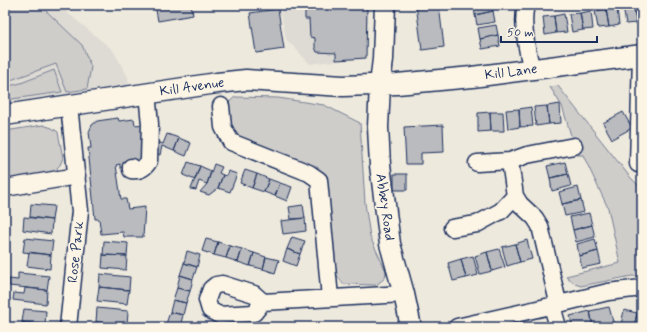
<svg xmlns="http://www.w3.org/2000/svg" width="647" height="332" font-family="Mynerve,sans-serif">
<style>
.built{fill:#dedbd4}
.green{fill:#cfcdca;stroke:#757e94}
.building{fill:#babbbe;stroke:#1b2f5e}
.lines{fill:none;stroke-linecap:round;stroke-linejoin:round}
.minor-casing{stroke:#1b2f5e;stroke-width:19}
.major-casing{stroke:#1b2f5e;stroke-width:23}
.minor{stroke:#fcf5e5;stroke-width:16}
.major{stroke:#fcf5e5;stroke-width:20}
.labels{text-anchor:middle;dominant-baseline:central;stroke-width:3.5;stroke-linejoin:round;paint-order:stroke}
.street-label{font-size:14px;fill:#1b2f5e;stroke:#fcf5e5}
</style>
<rect width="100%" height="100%" fill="#eee9dd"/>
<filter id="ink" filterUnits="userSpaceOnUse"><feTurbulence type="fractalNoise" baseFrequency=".025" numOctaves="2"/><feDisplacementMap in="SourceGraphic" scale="8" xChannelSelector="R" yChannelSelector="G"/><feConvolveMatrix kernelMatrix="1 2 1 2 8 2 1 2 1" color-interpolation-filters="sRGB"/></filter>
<g filter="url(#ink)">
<path class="built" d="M5,5H58L113,50L128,77L130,96L5,115Z
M279,5H369L366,59L323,62L310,64L286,39Z"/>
<path class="green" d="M5,5H40L82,45L91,67L87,89L67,92L56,64L5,82Z
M54,70L62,92L5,100V87L21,83Z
M558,86L630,177L642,189V277L632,276L581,286L575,284L566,276L620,263L608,208L583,155H577L562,106L550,87Z
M235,97L278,98L324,105L360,123L365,203L370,237L386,271L385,278L376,285L343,284L332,269L322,179L241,139L227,123L228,103Z
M43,125L52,128L58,132L63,158L60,165L57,168L58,173L5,182V131Z"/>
<path class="building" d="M155,5H191L193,15L158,21Z
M321,5H367L366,58L336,60V53L317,52L315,47V38L310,37L309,19H305V12L306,6Z
M416,5H439L444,47L422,50Z
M474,5H492L493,11L475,15Z
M634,5L636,23L626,24L623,7Z
M634,5H642V22L636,23Z
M617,8L619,25L609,27L606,9Z
M278,9L284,49L256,53L250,13Z
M606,9L609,27L598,28L595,11Z
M493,11L495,22L477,25L475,15Z
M591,11L593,29L583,30L580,13Z
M580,13L583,30L572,32L569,14Z
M564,14L567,32L556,33L554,16Z
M554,16L556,33L545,35L543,17Z
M496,25L498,35L480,39L478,28Z
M498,35L500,46L482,49L480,39Z
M560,104L561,123L549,124L547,106Z
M547,106L549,124L536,126L534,107Z
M531,107L533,126L520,127L519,109Z
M519,109L520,127L508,129L506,110Z
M490,112L491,131L478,132V113Z
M490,112H503L504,131H491Z
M623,112L632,128L612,139L603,123Z
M118,118L119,121L134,119L135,125L144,124L146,140L141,141L143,165L120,168V164L116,165L121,199H126L128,209L145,207L143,237H124L123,232L101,234L99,219H95L88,148H91L89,132L92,125L97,121Z
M443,125L444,152L421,153V164H406L404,127Z
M167,134L179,138L174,151L162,146L160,155L154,153V140L163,144Z
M179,138L191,143L186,156L174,151Z
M188,162L200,166L195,180L183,175Z
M565,162L568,174L550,178L547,166Z
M214,164L222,167L219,173L223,175L218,188L209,195L200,192L207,184Z
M200,166L211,171L207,184L199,181L196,190L191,189Z
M245,170L257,174L252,188L240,183Z
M228,171L237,174L230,192L218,188L223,175L226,176Z
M257,174L269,179L264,192L252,188Z
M394,174H407V190H394Z
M568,174L571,186L552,191L550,178Z
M269,179L280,183L275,196L264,192Z
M280,183L292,187L287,201L275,196Z
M578,187L581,200L562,204L559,192Z
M581,200L584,212L565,216L562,204Z
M31,204L54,206L52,220L30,217Z
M303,205L305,218L291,219L289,207Z
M589,213L592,225L573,230L570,217Z
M24,217L52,220L51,234L23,230Z
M305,218L306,231L283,234L281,221Z
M592,225L595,237L576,242L573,230Z
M292,237L305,241L300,254L287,249Z
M25,238L53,241L51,255L23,252Z
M206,239L218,242L214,255L202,251Z
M595,239L598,251L579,256L577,244Z
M527,240L532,259L520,262L515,244Z
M104,241L128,243L127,256L103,255Z
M218,242L230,246L226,258L214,255Z
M515,244L520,262L507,266L502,247Z
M230,246L242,249L238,262L226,258Z
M242,249L254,253L250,266L238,262Z
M287,249L300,254L296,266L283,261Z
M499,249L505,267L492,271L487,252Z
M187,251L200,255L197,267L184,263Z
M598,251L601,264L582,268L579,256Z
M29,252L51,255L50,269L27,266Z
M487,252L492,271L480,274L475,256Z
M254,253L266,257L263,269L250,266Z
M103,255L127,256L126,270L102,268Z
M473,256L478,275L466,278L461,259Z
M266,257L279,260L275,273L263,269Z
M461,259L466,278L453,281L448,263Z
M184,263L197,267L193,279L180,275Z
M18,273L49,276L47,290L9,286V279L18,280Z
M100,274L130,277L129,290L99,287Z
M180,275L193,279L190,291L177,288Z
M99,287L129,290L127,304L97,301Z
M25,288L47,290L46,304L13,300L14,293L24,294Z
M177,288L190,291L186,303L173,300Z
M173,300L186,303L183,315L170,312Z
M609,307L614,325L605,327H593L590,311Z
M97,308L128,311L127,325L96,322Z
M24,309L46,311L45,325L22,322Z
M624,310L637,313L634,327L621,325Z
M590,311L593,327H573L570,316Z
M170,312L183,315L180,327L166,324Z
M637,313L642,314V327H634Z
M22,322L45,325V327H22Z
M96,322L119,324V327H95Z"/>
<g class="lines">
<defs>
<path id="minor" d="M526,5C521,24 527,51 532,70
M221,106L223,127L231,142L309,173L319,180L330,298
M477,163L510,161
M638,164L641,56
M131,167V170C139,171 145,168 149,161L150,124L147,93
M5,188L77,176
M452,228L477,224L501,211L515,196
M263,302L254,313L219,315L210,310L207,300L211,289L216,285L222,284L254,294L263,302L404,294
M68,327L80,211L69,105
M457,327L555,305L608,292L642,288
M558,327L554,313L557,298L540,226L535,218L520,204L515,196L510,161L527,155L574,146"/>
<path id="major" d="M385,5L383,59L380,85L378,127L380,165L390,244L404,294L411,327
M5,115L217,83L246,80L343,86L397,84L472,77L642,55"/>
</defs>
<use href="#minor" class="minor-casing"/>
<use href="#major" class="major-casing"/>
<use href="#minor" class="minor"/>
<use href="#major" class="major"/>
</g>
</g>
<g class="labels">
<g class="street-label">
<text transform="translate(511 72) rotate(-7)">Kill Lane</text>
<text transform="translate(192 87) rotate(-8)">Kill Avenue</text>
<text transform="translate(385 207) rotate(82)">Abbey Road</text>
<text transform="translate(76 252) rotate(-84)">Rose Park</text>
</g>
</g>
<rect width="647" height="332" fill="none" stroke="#fcf5e5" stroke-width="20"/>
<rect x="10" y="10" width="627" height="312" fill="none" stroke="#1b2f5e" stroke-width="1.5" filter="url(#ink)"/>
<path d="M501 36v6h96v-6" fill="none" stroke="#1b2f5e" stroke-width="2"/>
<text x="507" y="36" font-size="12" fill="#1b2f5e" stroke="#fcf5e5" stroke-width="3" paint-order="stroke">50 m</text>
</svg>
